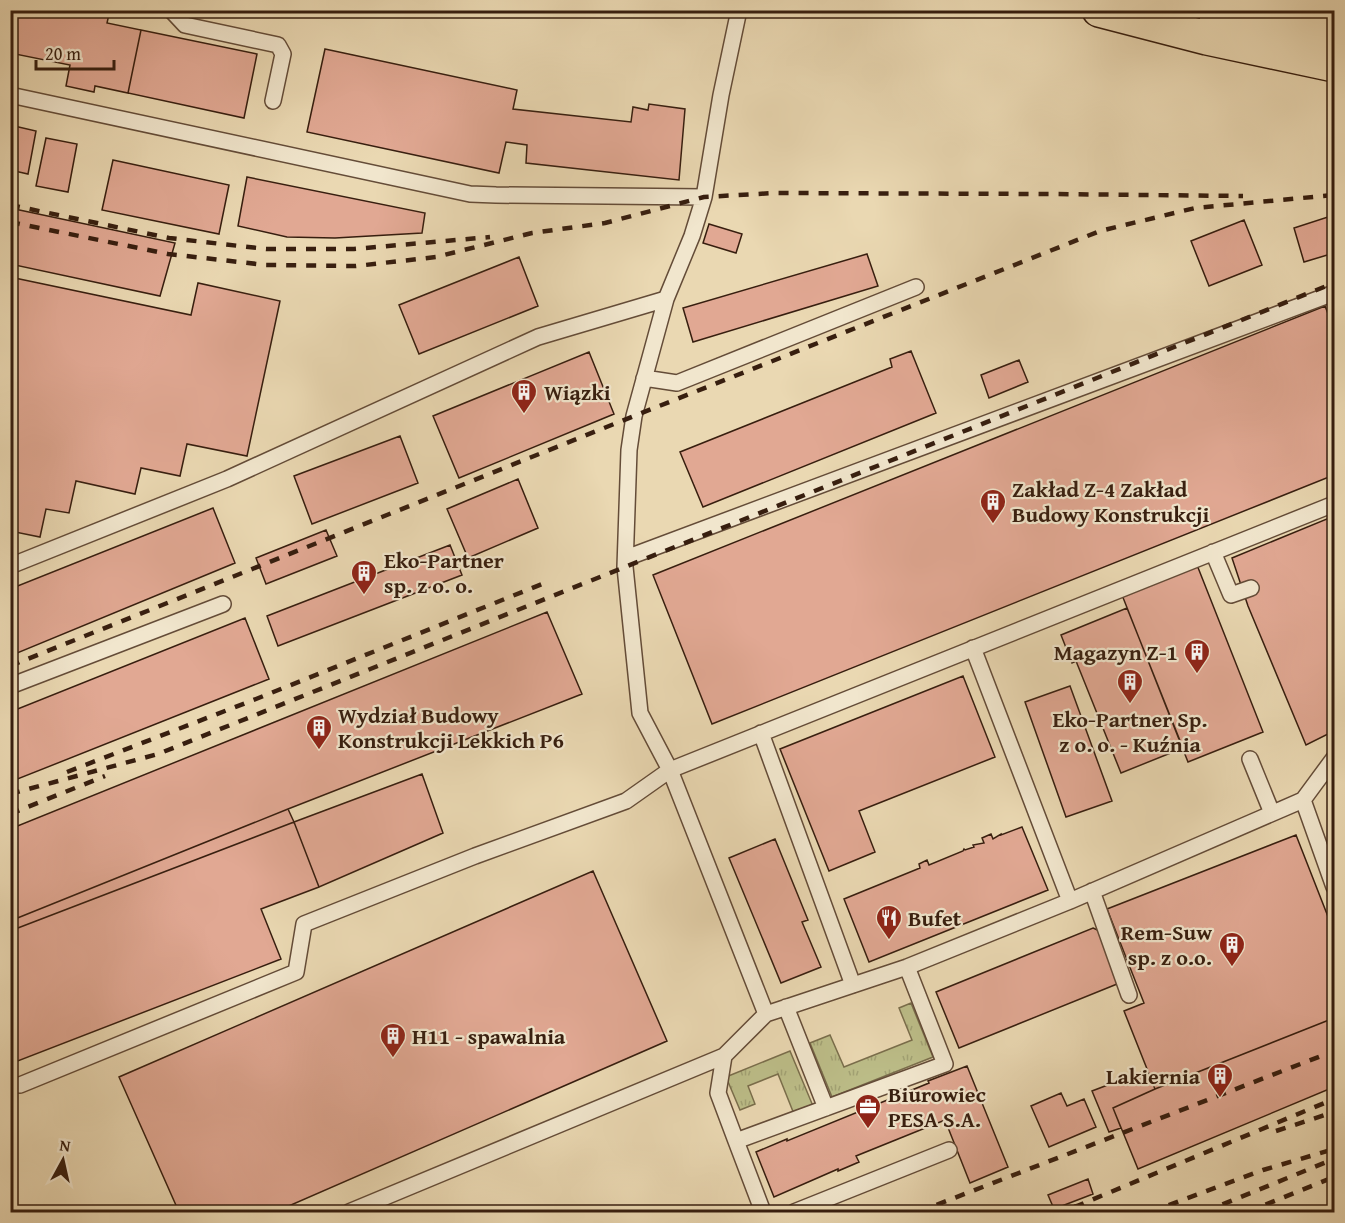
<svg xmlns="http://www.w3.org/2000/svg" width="1345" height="1223" font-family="'Gentium Book Plus',serif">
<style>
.grass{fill:url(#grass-tufts);stroke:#7a6e4c;stroke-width:1.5}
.building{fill:#e1a893;stroke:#371e0f;stroke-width:1.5}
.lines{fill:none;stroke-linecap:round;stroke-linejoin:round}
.service-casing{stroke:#644c38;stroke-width:18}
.primary-casing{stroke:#371e0f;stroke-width:36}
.service{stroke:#f1e6cd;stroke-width:15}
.primary{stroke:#ead8b2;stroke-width:33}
.rail{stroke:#371e0f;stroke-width:4.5;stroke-dasharray:10 10;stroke-linecap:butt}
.labels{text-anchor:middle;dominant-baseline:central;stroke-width:4.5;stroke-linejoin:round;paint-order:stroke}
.poi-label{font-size:22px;font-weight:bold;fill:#371e0f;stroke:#f1e6cd;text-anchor:start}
</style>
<defs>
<pattern id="grass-tufts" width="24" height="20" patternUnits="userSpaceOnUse" patternTransform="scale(1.5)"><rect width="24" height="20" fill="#bcbd88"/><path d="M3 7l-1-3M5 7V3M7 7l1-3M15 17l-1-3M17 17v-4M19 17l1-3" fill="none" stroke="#a2a274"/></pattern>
</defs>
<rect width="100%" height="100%" fill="#ead8b2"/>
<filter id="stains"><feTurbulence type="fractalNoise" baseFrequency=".00333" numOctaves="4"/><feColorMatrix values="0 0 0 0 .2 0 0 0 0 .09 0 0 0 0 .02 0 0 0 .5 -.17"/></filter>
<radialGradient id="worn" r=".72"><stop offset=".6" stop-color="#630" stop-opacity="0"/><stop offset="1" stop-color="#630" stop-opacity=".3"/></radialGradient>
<path class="grass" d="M911,1003L933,1057L832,1097L810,1043L830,1035L844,1067L912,1040L899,1008Z
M790,1051L813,1106L794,1114L778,1074L748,1086L755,1104L740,1110L726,1077Z"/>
<path class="building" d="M10,10H110L107,23L141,30L128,93L95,86L94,92L66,86L70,65L10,53Z
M141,30L257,54L244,118L128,93Z
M325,49L517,90L513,109L631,122L633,107L648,110L649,104L685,109L679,180L526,163L527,145L506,142L499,173L307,132Z
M10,125L36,131L28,174L10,170Z
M46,138L77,144L68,192L36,186Z
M113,160L229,185L219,234L102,210Z
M247,177L425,213L422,233L335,238L287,237L238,226Z
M10,208L175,243L160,296L10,264Z
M1334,215V253L1304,262L1294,228Z
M1244,220L1262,265L1209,286L1191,241Z
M709,224L742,234L736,253L703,243Z
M867,254L878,286L693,342L683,308Z
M519,257L538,306L419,354L399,305Z
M10,277L191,315L198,283L280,301L247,456L187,444L180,476L141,468L135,494L76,481L69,513L46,509L40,537L10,531Z
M1325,306L1334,329V475L712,724L653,575Z
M911,351L936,413L703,507L680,452L892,367L890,359Z
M589,352L614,414L459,478L433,416Z
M1019,360L1028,382L989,398L981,375Z
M400,436L418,483L312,524L294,476Z
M518,479L538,528L468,558L447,509Z
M213,508L235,563L10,656V589Z
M1334,516V731L1306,745L1248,606L1232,558Z
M326,530L337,556L266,584L256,558Z
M450,545L462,575L278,646L267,616Z
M1197,565L1263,732L1188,762L1122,595Z
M1127,608L1183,748L1121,773L1076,661L1072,663L1061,635Z
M547,612L582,694L288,809L10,921V829Z
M245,618L269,679L10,782V712Z
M963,676L995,757L859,811L875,852L829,871L780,749Z
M1070,686L1112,801L1066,817L1025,702Z
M422,774L443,833L319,887L294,822Z
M288,809L294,822L10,931V921Z
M294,822L319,887L261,909L281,959L10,1064V931Z
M1022,827L1048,890L869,962L844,899L920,868L919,864L927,860L929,865L963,851L964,849L965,850L974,847L973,845L984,843L982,838L991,834L993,839L1001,834V835Z
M1296,835L1334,932V1018L1155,1089L1124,1011L1144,1003L1107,909Z
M775,839L808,920L802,922L821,967L781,983L729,858Z
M593,871L667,1041L275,1212H179L119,1077Z
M1093,928L1102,932L1122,982L959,1048L936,992Z
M1334,1018V1087L1138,1169L1113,1108L1155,1089Z
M967,1066L1008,1167L970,1183L945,1120L856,1156L859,1162L838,1171V1169L774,1197L756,1152L787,1139V1141L929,1083L928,1081Z
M1147,1070L1155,1089L1113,1108L1121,1128L1109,1132L1092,1091Z
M1061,1093L1067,1106L1084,1099L1096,1127L1049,1147L1031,1106Z
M1088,1179L1093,1194L1054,1209L1048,1195Z"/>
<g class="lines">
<defs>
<path id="service" d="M171,10L185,25L278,45L283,54L273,101
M10,95L470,194L496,195L704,197L721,95L739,10
M704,197L692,236L666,299L634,416L629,450L625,567L640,713L670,770L766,1014L907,967L1070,901L1303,800L1334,887
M644,378L677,383L916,287
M1213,552L1231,595L1251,588
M626,558L1334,293
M10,566L227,479L538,337L666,299
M973,648L1070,901
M10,686L223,604
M761,733L853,985
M1250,759L1272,813
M1303,800L1334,758
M1092,891L1129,995
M786,1007L826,1108
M20,1085L296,972L304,924L475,856L626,801L670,770L1334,504
M736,1141L718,1093L724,1056L766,1014
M349,1212L724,1056
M763,1212L736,1141L945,1064L907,967
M794,1212L949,1150"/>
<path id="primary" d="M1099,10L1207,38L1334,65
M1214,10L1334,34"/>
</defs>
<use href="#service" class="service-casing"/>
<use href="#primary" class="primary-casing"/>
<use href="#service" class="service"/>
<use href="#primary" class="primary"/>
<path class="rail" d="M10,205L169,238L266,249H354L490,237
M10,222L168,254L266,265L356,266L436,257L532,233L605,223L704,197L775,193L1050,194L1243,196
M10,666L634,416L1100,231L1195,208L1334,195
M67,772L256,699L547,582
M10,794L158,754L1334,283
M10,814L105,776
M1276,1131L1334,1112
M918,1212L1334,1051
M1055,1212L1077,1206L1334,1099
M1150,1212L1263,1170L1334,1149
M1204,1212L1334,1159
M1247,1212L1334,1177"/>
</g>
<defs>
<symbol id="building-pin" viewBox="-11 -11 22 30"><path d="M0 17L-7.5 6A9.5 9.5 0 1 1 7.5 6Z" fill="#8f2418" stroke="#f1e6cd"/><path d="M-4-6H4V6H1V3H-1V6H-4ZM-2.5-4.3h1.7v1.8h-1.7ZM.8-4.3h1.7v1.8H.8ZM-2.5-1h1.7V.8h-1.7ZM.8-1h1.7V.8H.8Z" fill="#fff"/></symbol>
<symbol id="restaurant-pin" viewBox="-11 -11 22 30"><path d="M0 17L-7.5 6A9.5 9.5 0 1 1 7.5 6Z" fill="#8f2418" stroke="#f1e6cd"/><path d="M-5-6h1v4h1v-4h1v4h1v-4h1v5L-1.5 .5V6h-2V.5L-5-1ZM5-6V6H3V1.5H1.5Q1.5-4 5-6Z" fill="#fff"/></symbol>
<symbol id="office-pin" viewBox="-11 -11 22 30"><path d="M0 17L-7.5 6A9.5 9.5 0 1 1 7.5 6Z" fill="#8f2418" stroke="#f1e6cd"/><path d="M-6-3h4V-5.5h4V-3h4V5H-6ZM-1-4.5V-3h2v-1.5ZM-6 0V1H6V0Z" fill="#fff"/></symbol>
</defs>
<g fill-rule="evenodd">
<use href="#building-pin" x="509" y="377" width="30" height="40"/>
<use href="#building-pin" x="978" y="487" width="30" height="40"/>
<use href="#building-pin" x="349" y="558" width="30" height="40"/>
<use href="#building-pin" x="1182" y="637" width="30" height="40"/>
<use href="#building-pin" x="1115" y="667" width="30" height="40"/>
<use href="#building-pin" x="304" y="713" width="30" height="40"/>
<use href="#restaurant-pin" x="874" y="903" width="30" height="40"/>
<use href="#building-pin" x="1217" y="930" width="30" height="40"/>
<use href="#building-pin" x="378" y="1021" width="30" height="40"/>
<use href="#building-pin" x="1205" y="1061" width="30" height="40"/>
<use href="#office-pin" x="853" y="1092" width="30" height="40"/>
</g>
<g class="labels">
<g class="poi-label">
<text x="544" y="392">Wiązki</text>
<text x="1012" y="489">Zakład Z-4 Zakład<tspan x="1012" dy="25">Budowy Konstrukcji</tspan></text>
<text x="384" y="560">Eko-Partner<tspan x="384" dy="25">sp. z o. o.</tspan></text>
<text x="1178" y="652" text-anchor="end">Magazyn Z-1</text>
<text x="338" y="715">Wydział Budowy<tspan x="338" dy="25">Konstrukcji Lekkich P6</tspan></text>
<text x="1130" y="719" text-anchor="middle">Eko-Partner Sp.<tspan x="1130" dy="25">z o. o. - Kuźnia</tspan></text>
<text x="908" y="918">Bufet</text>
<text x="1212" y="932" text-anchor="end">Rem-Suw<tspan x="1212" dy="25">sp. z o.o.</tspan></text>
<text x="412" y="1036">H11 - spawalnia</text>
<text x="1200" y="1076" text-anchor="end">Lakiernia</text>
<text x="888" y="1094">Biurowiec<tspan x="888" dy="25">PESA S.A.</tspan></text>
</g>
</g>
<rect width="1345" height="1223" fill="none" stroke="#ead8b2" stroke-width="36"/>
<rect x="12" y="12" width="1321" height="1199" fill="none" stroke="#371e0f" stroke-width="3"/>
<rect x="18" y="18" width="1309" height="1187" fill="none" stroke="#371e0f" stroke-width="1.5"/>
<g transform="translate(63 1160) rotate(8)" stroke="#f1e6cd" stroke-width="4.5" paint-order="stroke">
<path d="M0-4.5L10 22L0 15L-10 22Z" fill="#371e0f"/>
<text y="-9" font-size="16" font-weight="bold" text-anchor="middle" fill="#371e0f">N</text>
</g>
<path d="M36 60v9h78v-9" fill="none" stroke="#371e0f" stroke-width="3"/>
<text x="45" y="60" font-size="18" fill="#371e0f" stroke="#f1e6cd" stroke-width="4.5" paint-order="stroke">20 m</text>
<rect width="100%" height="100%" filter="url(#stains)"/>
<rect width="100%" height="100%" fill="url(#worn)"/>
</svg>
